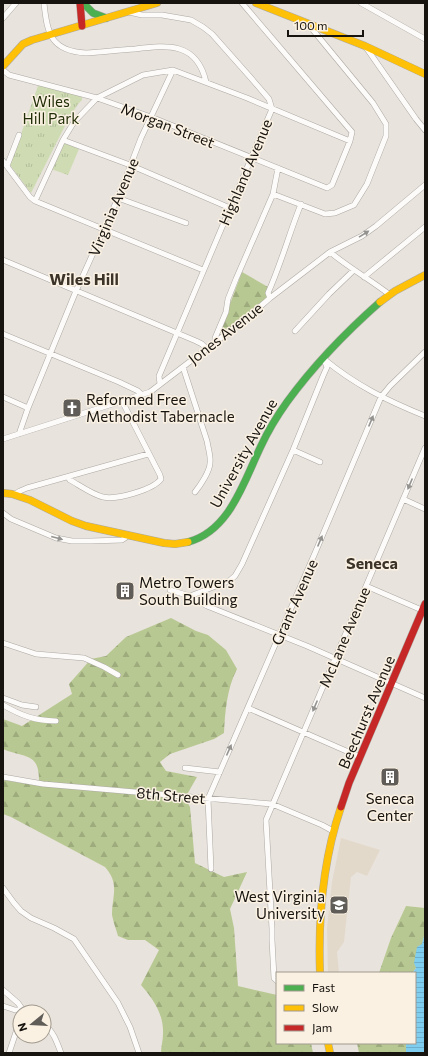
<svg xmlns="http://www.w3.org/2000/svg" width="428" height="1056" font-family="Commissioner,sans-serif">
<style>
.built{fill:#e3d9cb}
.forest{fill:url(#forest-firs)}
.park{fill:url(#park-tufts)}
.water{fill:url(#water-rules)}
.lines{fill:none;stroke-linecap:round;stroke-linejoin:round}
.street-casing{stroke:#aca8a2;stroke-width:6}
.fast-casing{stroke:#aca8a2;stroke-width:8}
.slow-casing{stroke:#aca8a2;stroke-width:8}
.jam-casing{stroke:#aca8a2;stroke-width:8}
.street{stroke:#fcfbfa;stroke-width:5}
.fast{stroke:#4caf50;stroke-width:7}
.slow{stroke:#ffc107;stroke-width:7}
.jam{stroke:#c62828;stroke-width:7}
.oneway{fill:#959390}
.labels{text-anchor:middle;dominant-baseline:central;stroke-width:3;stroke-linejoin:round;paint-order:stroke}
.park-label{font-size:15px;fill:#222f08;stroke:#fbf1e3}
.street-label{font-size:15px;fill:#17140f;stroke:#fbf1e3}
.poi-label{font-size:15px;fill:#17140f;stroke:#fbf1e3;text-anchor:start}
.neighbourhood-label{font-size:16px;font-weight:bold;fill:#3c3429;stroke:#fbf1e3}
</style>
<defs>
<pattern id="forest-firs" width="22" height="20" patternUnits="userSpaceOnUse"><rect width="22" height="20" fill="#b8c892"/><path d="M5 1l3.5 6h-7zM16 11l3.5 6h-7z" fill="#9dab7d"/></pattern>
<pattern id="park-tufts" width="24" height="20" patternUnits="userSpaceOnUse"><rect width="24" height="20" fill="#cfdcb3"/><path d="M3 7l-1-3M5 7V3M7 7l1-3M15 17l-1-3M17 17v-4M19 17l1-3" fill="none" stroke="#b1bc99"/></pattern>
<pattern id="water-rules" width="6" height="5" patternUnits="userSpaceOnUse"><rect width="6" height="5" fill="#7fcdef"/><path d="M0 2.5h6" fill="none" stroke="#6dafcc"/></pattern>
</defs>
<rect width="100%" height="100%" fill="#e8e3dc"/>
<path class="built" d="M341,838L380,850L367,876L357,872L351,877L344,942L337,952L339,973H328L327,928L332,882Z"/>
<path class="forest" d="M242,272L268,287V298L250,313L224,333H219Z
M171,618L196,631L208,635L226,650L237,669C227,688 225,712 224,733L214,739L170,754L160,762L166,771L197,777L185,798L190,807L195,863L224,877L247,872L230,909L234,928L238,986L277,995V1043H311L313,1053H161C161,1047 163,1040 163,1034C164,1014 153,999 141,985L159,950L145,940H128L118,936C116,929 113,921 112,915C112,895 120,884 105,867L11,817L3,814V780L29,784L39,780C39,752 24,758 3,749V719L22,726L72,694L69,684L91,659L106,656L126,637Z
M406,906L425,908V932L416,968L413,972L415,973H379L391,938Z
M357,1043H406V1053H359Z"/>
<path class="park" d="M39,83L82,95V100L78,104L68,120L31,193L10,165Z
M63,142L79,149L68,175L51,169Z"/>
<path class="water" d="M425,932V1053H406V1043H415V978L416,974L413,972L416,968L414,963L417,947L422,944Z"/>
<g class="lines">
<defs>
<path id="street" d="M44,3C47,34 51,51 86,53C102,52 119,50 135,49C168,45 197,42 206,82
M361,3L425,39
M129,12L142,15H162L191,20L203,27L212,34L251,78L269,99L272,109L159,376L160,384
M3,18L16,3
M365,46L416,119L425,130
M3,70L9,75L97,98L151,117L327,188L332,185L350,141L352,132L242,3
M63,140L130,165L230,208
M3,161L30,197L35,201L203,270
M7,166L19,135
M273,194L325,214L335,213L354,205L367,184L386,136V124L373,103L308,24
M118,198L186,223
M35,201L63,140L74,122L97,98L143,75L173,70L247,98L350,141
M330,252C349,268 371,280 390,295
M3,260L196,341L202,344L207,349
M364,277L425,227
M270,298L268,293C281,264 289,234 301,204
M295,331L329,294L354,270
M3,334L119,382L138,391L141,394
M215,343V338L226,312L228,299L236,279L273,194L278,168
M324,359C355,385 388,401 425,416
M183,367L207,441C208,448 211,456 210,463C210,471 200,486 195,492
M3,397L28,408
M19,434L28,408L76,291L118,198L141,138L173,70
M3,439L150,392L247,318L270,298L330,252L362,236L376,226L425,185
M293,450L320,462
M68,477L70,480C79,485 93,495 103,497C116,500 153,490 161,479L160,475L122,401
M15,494L20,491L27,488L148,454
M403,499L425,509
M3,513L11,519L56,538L72,541H91L122,540L125,538L126,535
M366,586L424,611
M170,590L190,596L207,606L307,646L425,698
M190,596L229,581L235,576L242,564L293,450L323,376L327,367L323,358
M3,643L36,654L84,658L104,667L118,675
M3,698L22,705L36,707
M3,705C20,715 35,721 56,721
M248,708L360,757
M185,768L220,772
M3,777L43,784L272,804L322,825L333,831
M211,869L208,799L315,553L381,397L390,386L425,352
M3,888L14,903L21,911L31,918L54,928L74,939L118,1003L130,1027L139,1053
M277,981L274,978L272,940V929L266,820L425,448
M3,990L18,1003L23,1010L26,1012
M3,1006L15,1010H23V1012
M44,1024C53,1031 57,1042 61,1053
M9,1053L20,1020"/>
<path id="fast" d="M83,3L93,13L106,18
M188,542C230,531 244,481 261,446C268,431 277,416 287,402C314,365 346,332 380,302"/>
<path id="slow" d="M256,3L365,46L425,74
M3,66L23,44L32,40L157,3
M380,302L395,291L425,275
M3,493L12,494L30,500L72,521L86,526L164,543L175,544L188,542
M320,973C318,917 323,860 341,807
M328,1043L330,1053"/>
<path id="jam" d="M80,3L82,26
M341,807L349,783L425,604"/>
</defs>
<use href="#street" class="street-casing"/>
<use href="#fast" class="fast-casing"/>
<use href="#slow" class="slow-casing"/>
<use href="#jam" class="jam-casing"/>
<use href="#street" class="street"/>
<use href="#fast" class="fast"/>
<use href="#slow" class="slow"/>
<use href="#jam" class="jam"/>
</g>
<defs><path id="oneway-solid" d="M-6-.8H1V-3.2L6.5 0L1 3.2V.8H-6Z"/></defs>
<g class="oneway">
<use href="#oneway-solid" transform="translate(364 234) rotate(-32)"/>
<use href="#oneway-solid" transform="translate(371 421) rotate(-67)"/>
<use href="#oneway-solid" transform="translate(410 484) rotate(113)"/>
<use href="#oneway-solid" transform="translate(57 538) rotate(15)"/>
<use href="#oneway-solid" transform="translate(320 541) rotate(-67)"/>
<use href="#oneway-solid" transform="translate(315 706) rotate(113)"/>
<use href="#oneway-solid" transform="translate(229 750) rotate(-66)"/>
</g>
<defs>
<symbol id="church-square" viewBox="-11 -11 22 22"><rect x="-9" y="-9" width="18" height="18" rx="4" fill="#605c57" stroke="#fbf1e3"/><path d="M-1.2-6h2.4v3.5h3.3v2.4h-3.3V6h-2.4V-.1h-3.3v-2.4h3.3Z" fill="#fff"/></symbol>
<symbol id="building-square" viewBox="-11 -11 22 22"><rect x="-9" y="-9" width="18" height="18" rx="4" fill="#605c57" stroke="#fbf1e3"/><path d="M-4-6H4V6H1V3H-1V6H-4ZM-2.5-4.3h1.7v1.8h-1.7ZM.8-4.3h1.7v1.8H.8ZM-2.5-1h1.7V.8h-1.7ZM.8-1h1.7V.8H.8Z" fill="#fff"/></symbol>
<symbol id="university-square" viewBox="-11 -11 22 22"><rect x="-9" y="-9" width="18" height="18" rx="4" fill="#605c57" stroke="#fbf1e3"/><path d="M0-5L7-2L0 1L-7-2ZM-4 1L0 2.5L4 1V4Q0 6-4 4Z" fill="#fff"/></symbol>
</defs>
<g fill-rule="evenodd">
<use href="#church-square" x="61" y="397" width="22" height="22"/>
<use href="#building-square" x="114" y="580" width="22" height="22"/>
<use href="#building-square" x="379" y="766" width="22" height="22"/>
<use href="#university-square" x="328" y="894" width="22" height="22"/>
</g>
<g class="labels">
<g class="park-label">
<text x="51" y="101">Wiles<tspan x="51" dy="17">Hill Park</tspan></text>
</g>
<g class="street-label">
<text transform="translate(168 125) rotate(21)">Morgan Street</text>
<text transform="translate(245 172) rotate(-67)">Highland Avenue</text>
<text transform="translate(113 207) rotate(-67)">Virginia Avenue</text>
<text transform="translate(225 333) rotate(-38)">Jones Avenue</text>
<text transform="translate(243 453) rotate(-61)">University Avenue</text>
<text transform="translate(294 602) rotate(-66)">Grant Avenue</text>
<text transform="translate(344 637) rotate(-67)">McLane Avenue</text>
<text transform="translate(366 712) rotate(-67)">Beechurst Avenue</text>
<text transform="translate(171 795) rotate(5)">8th Street</text>
</g>
<g class="poi-label">
<text x="86" y="399">Reformed Free<tspan x="86" dy="17">Methodist Tabernacle</tspan></text>
<text x="139" y="582">Metro Towers<tspan x="139" dy="17">South Building</tspan></text>
<text x="390" y="798" text-anchor="middle">Seneca<tspan x="390" dy="17">Center</tspan></text>
<text x="325" y="896" text-anchor="end">West Virginia<tspan x="325" dy="17">University</tspan></text>
</g>
<g class="neighbourhood-label">
<text x="84" y="278">Wiles Hill</text>
<text x="372" y="562">Seneca</text>
</g>
</g>
<rect width="428" height="1056" fill="none" stroke="#17140f" stroke-width="8"/>
<rect x="276" y="972" width="140" height="72" fill="#fbf1e3" stroke="#a0998e"/>
<rect x="284" y="985" width="20" height="6" fill="#4caf50" stroke="#a0998e"/>
<text x="312" y="992" font-size="12" fill="#17140f">Fast</text>
<rect x="284" y="1005" width="20" height="6" fill="#ffc107" stroke="#a0998e"/>
<text x="312" y="1012" font-size="12" fill="#17140f">Slow</text>
<rect x="284" y="1025" width="20" height="6" fill="#c62828" stroke="#a0998e"/>
<text x="312" y="1032" font-size="12" fill="#17140f">Jam</text>
<g transform="translate(32 1024) rotate(252)"><circle r="19" fill="#fbf1e3" stroke="#a0998e"/>
<path d="M0-3L7 15L0 10L-7 15Z" fill="#605c57"/>
<text y="-6" font-size="11" font-weight="bold" text-anchor="middle" fill="#17140f">N</text>
</g>
<path d="M288 30v6h75v-6" fill="none" stroke="#17140f" stroke-width="2"/>
<text x="294" y="30" font-size="12" fill="#17140f" stroke="#fbf1e3" stroke-width="3" paint-order="stroke">100 m</text>
</svg>
